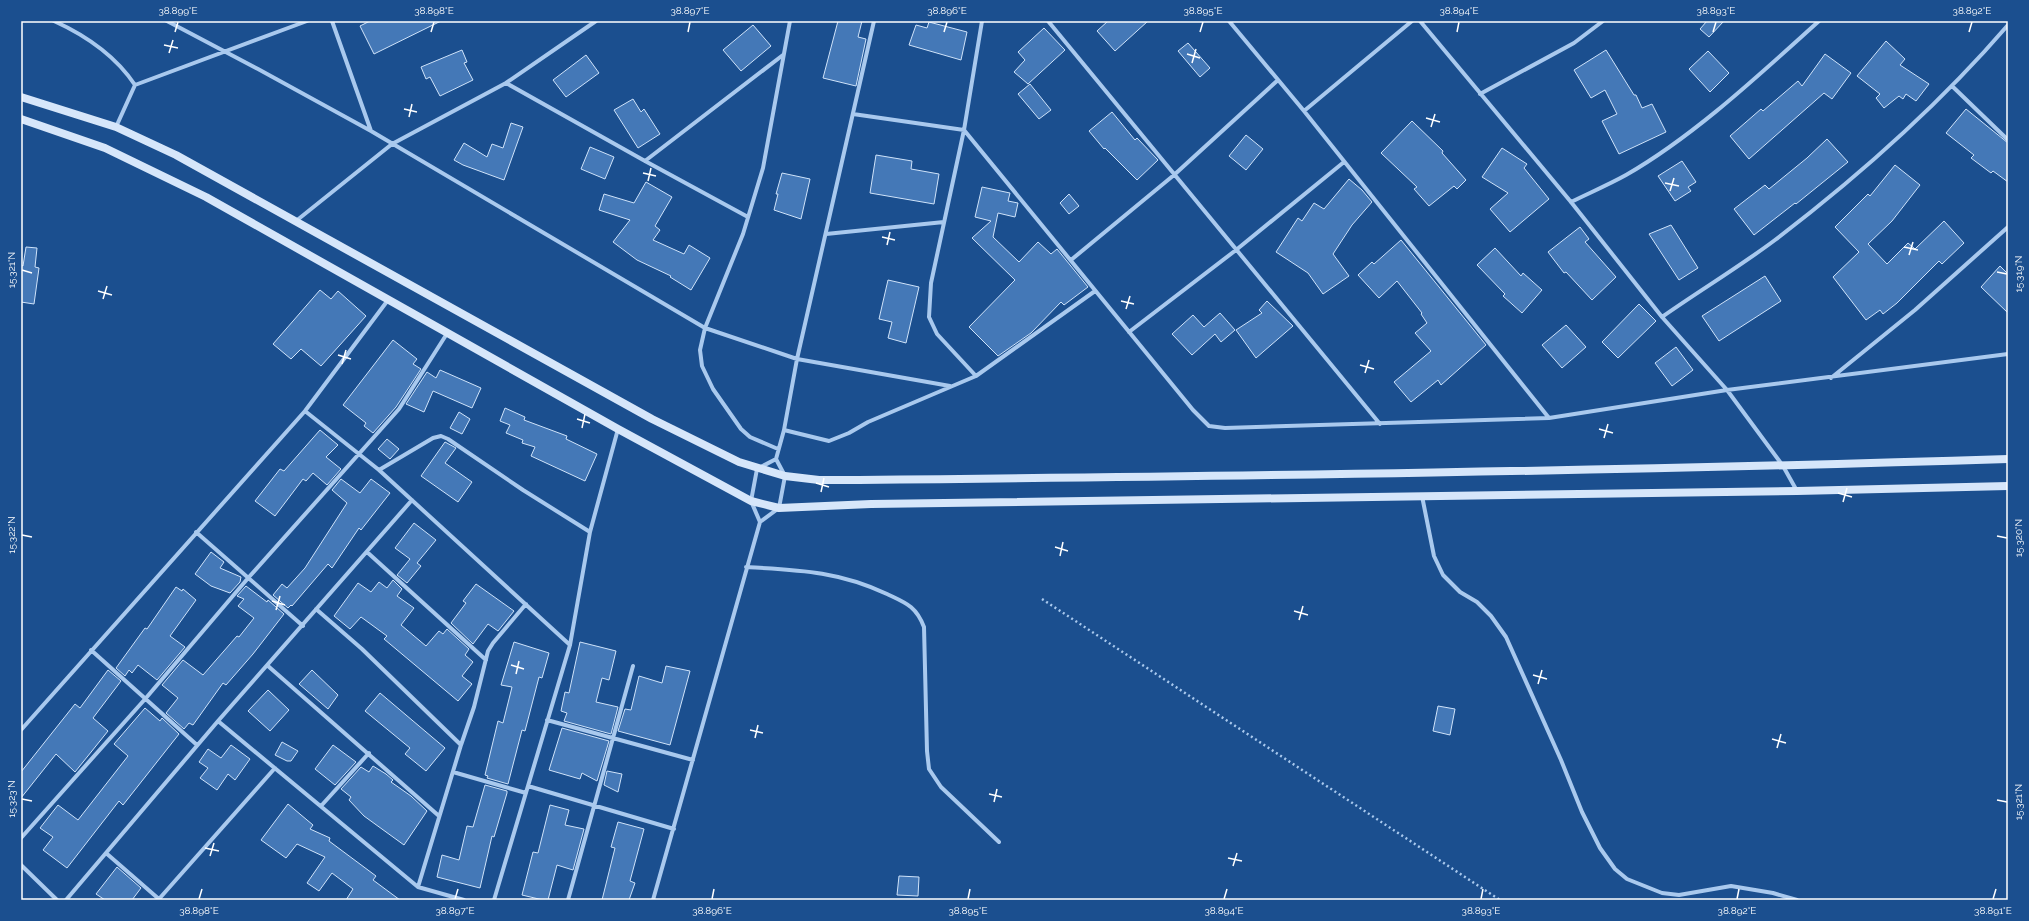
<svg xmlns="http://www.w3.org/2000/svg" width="2029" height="921" font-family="Raleway,sans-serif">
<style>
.building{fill:#4478b7;stroke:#cfe3fa}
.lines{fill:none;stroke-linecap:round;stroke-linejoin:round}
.path{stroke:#a9c9ee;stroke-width:2.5;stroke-dasharray:2 3;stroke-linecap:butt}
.minor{stroke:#a9c9ee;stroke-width:4}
.secondary{stroke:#d6e6fa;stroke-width:8}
.ticks{fill:none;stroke:#fff;stroke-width:1.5}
.neatline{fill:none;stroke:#fff;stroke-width:1.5}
.ticks-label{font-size:10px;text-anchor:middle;fill:#fff}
</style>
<rect width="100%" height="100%" fill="#1b4f8f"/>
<path class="building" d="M370,21H441L374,54L360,26Z
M838,21H862L858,37L866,39L856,86L823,78Z
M1108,21H1148L1115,51L1097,31Z
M1707,21H1724L1709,37L1700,29Z
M929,22L967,32L961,60L909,45L916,25L927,28Z
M753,25L771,46L741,71L723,50Z
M1044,28L1065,50L1028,84L1014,72L1025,60L1018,52Z
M1886,41L1905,59L1900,65L1929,84L1916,101L1906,94L1903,99L1899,96L1884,108L1876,98L1880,94L1857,76Z
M1188,43L1210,68L1200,77L1178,51Z
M462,50L467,62L464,63L473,80L440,96L430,77L426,79L421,67Z
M1606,50L1634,95H1636L1642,108L1652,104L1666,132L1619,154L1602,121L1617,114L1605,90L1591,98L1574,70Z
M1708,51L1729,73L1710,92L1689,69Z
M1825,54L1851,73L1832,99L1824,93L1749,159L1730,136L1761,109L1763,111L1798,81L1802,86Z
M586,55L599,73L566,97L553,80Z
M1030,84L1051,110L1039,119L1018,94Z
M633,99L641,112L644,109L660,134L638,148L614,110Z
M1966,109L2008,143V182L1993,171L1991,173L1971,158L1974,155L1946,133Z
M1112,112L1135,140L1137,138L1158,160L1137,180L1105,148L1104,149L1089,131Z
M1412,121L1443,151L1442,153L1466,180L1457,189L1454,186L1429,206L1414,189L1417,187L1381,153Z
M511,123L523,127L504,180L463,165L454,160L464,143L487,157L492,144L503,148Z
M1246,135L1263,149L1246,170L1229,156Z
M1827,139L1848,162L1796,204L1795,203L1754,235L1734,209L1765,185L1769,189L1807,158Z
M590,147L614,157L605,179L581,169Z
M1502,148L1527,164L1524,168L1549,199L1510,232L1490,209L1508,193L1482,177Z
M876,155L912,161L911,169L939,174L934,204L870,193Z
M1682,161L1696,182L1688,187L1691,191L1675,201L1658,176Z
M1895,165L1920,185L1892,221L1868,244L1887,264L1908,243L1915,249L1944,221L1964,243L1942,264L1939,261L1897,303L1883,314L1880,310L1866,320L1833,277L1859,252L1835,227L1868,194L1870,196Z
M782,173L810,179L801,219L774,210L778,194H776Z
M1349,179L1362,190L1372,202L1352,225L1333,254L1349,276L1323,294L1308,273L1276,252L1298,218L1302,221L1314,203L1324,209Z
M646,182L672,197L655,226L660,230L653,240L684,254L689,245L710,258L691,290L670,277L671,276L637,260L613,242L630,220L599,210L604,194L634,203Z
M982,187L1010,193L1008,201L1018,203L1015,217L998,213L993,237L1019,262L1038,242L1051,254L1057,249L1088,287L1064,305L1061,302L1031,333L998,356L969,327L1015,280L972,238L991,221L975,217Z
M1069,194L1079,206L1069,214L1060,203Z
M1671,225L1698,268L1679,280L1649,234Z
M1580,227L1589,239L1585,242L1616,277L1592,300L1566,272L1564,273L1548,252Z
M1401,240L1486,345L1441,385L1438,380L1411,402L1394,382L1431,351L1415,333L1427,323L1421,314L1422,313L1397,281L1379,298L1358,275L1372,262L1374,264Z
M26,247L37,248L35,267L39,268L34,304L21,302V265L23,266Z
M1495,248L1521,276L1523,273L1542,290L1522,313L1503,296L1505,294L1477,265Z
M2000,266L2008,274V313L1981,287Z
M1765,276L1781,301L1719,341L1702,316Z
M888,280L919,287L906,343L888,338L892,322L879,319Z
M320,290L331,299L338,291L366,316L321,366L301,349L291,359L273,344Z
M1267,301L1293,326L1256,358L1236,330L1262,313L1259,310Z
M1639,304L1656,321L1618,358L1602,342Z
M1220,313L1235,330L1221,342L1215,334L1192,355L1172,334L1193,315L1204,327Z
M1566,325L1586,347L1562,368L1542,345Z
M393,340L417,359L413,364L421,369L396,407L373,433L364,426L366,423L343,405Z
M1676,347L1693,370L1672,386L1655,363Z
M440,370L481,388L472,408L433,391L424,412L406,404L427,372L436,378Z
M505,408L525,417L524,420L567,436L566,439L597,454L585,481L531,456L535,447L522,443L523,440L506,433L510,425L500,421Z
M459,412L470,419L462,434L450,428Z
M320,430L338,445L326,457L341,469L327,485L313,473L306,481L303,479L275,516L255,501L280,469L284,471Z
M387,439L399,449L390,459L378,449Z
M445,442L456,448L445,463L472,482L458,502L421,476Z
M341,479L360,493L371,479L390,493L361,530L359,528L332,568L328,564L292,606L291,605L288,608L273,595L282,584L287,588L305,568L347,503L332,490Z
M414,523L436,540L417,563L421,566L407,583L397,575L410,559L395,548Z
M211,552L224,562L220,568L241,577L240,582L230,593L211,586L195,574Z
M393,580L402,589L397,596L414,608L401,625L426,646L439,631L443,634L447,629L469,649L465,655L473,662L462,676L472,684L458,701L384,639L387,636L361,617L350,629L334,616L358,583L371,592L379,582L387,588Z
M476,584L514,611L498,631L488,624L473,644L451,623L466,603L463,601Z
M246,586L267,602L268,600L284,614L253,654L226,685L223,683L193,725L189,723L184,729L166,713L178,698L162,685L183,660L203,675L237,636L239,637L254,618L238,606L244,599L237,596Z
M176,587L182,591L183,589L196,600L170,636L185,647L157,680L138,665L132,673L129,670L125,676L116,668L145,628L147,629Z
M514,642L549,653L542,678L539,677L525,731L522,730L508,784L487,778L488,776L485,775L498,721L503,723L512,687L501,685Z
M580,642L616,651L609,680L602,678L596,702L618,707L611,734L564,721L567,713L561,711L565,692L569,693Z
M666,666L690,671L670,745L618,731L625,709L631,710L639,676L662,683Z
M108,670L121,681L93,718L108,731L75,772L56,754L21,798V772L75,704L80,708Z
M312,670L338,695L328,709L299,684Z
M268,690L289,710L270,731L248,711Z
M380,693L445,748L426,771L405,754L410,748L365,711Z
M1438,706L1455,709L1450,735L1433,731Z
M145,708L160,721L162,718L179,734L123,805L119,801L67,868L43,850L53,837L40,828L58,805L78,820L128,756L114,744Z
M562,728L609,741L597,781L582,773L580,779L549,770Z
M282,742L298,751L291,761H287L275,755Z
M231,745L250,759L235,780L228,774L217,790L200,778L208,768L199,762L208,749L221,758Z
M333,745L356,762L335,785L315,769Z
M373,766L386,774L393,780L391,782L411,796L427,811L404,845L364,816L349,800L351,797L341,789L361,767L369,772Z
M607,771L622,774L618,792L604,785Z
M485,785L507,791V793L494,837L492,836L480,888L437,877L442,855L459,860L467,826L473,827Z
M288,804L313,825L310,829L330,838L329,841L376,876L373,880L400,900H346L353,889L332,873L319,891L307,883L325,857L297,844L286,858L261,840Z
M550,805L569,810L565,825L584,829L573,870L557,865L548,900H543L522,895L533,852L538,853Z
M618,822L644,829L630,881L635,883L629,900H602L615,848L611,847Z
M117,867L141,888L132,900H105L96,894Z
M899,876L919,877L918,896L897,895Z"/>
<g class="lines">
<path class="path" d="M1042,599L1500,900"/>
<path class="minor" d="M54,21C87,36 115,55 135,85L116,127
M167,21L258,69L371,131L705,328L797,359L950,386
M332,21L371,131
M1048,21L1380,424
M1229,21L1304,111L1549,418
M1420,21L1571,202L1662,317L1727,390L1783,466L1797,491
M506,83L645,161L748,217
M135,85L307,21
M1952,86L2008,140
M1480,94L1574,43L1603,21
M1304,111L1412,21
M853,114L964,130L1193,410L1209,426L1225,428L1549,418L1727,390L2008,354
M645,161L783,55
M1571,202C1589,193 1608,185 1626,175C1694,136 1760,74 1819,21
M296,221L392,144L506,83L596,21
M826,234L944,222
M1071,260L1174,175L1278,80
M1662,317C1699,291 1739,267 1775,240C1859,176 1939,105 2008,25
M1129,332L1236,250L1344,162
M976,376L937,334L929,317L931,283L964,130L982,21
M1831,378L1915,310L2008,227
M305,411L379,470L570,645
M784,430L829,441L849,433L868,422L976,376L1095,291
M778,449L750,437L741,429L713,389L702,366L700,350L705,328L743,234L763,168L790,21
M379,470L433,438L441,436L448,439L523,490L590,532
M1422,496L1434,556L1443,575L1460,592L1477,602L1491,616L1506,637L1561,760L1582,812L1600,848L1615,869L1627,879L1662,893L1679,895L1731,886L1773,893L1797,900
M760,522L751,501L757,469L776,459
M196,532L303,626
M367,552L486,660
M746,567C798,570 839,571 887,594C906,603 916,606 924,627L927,751L929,769L941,787L999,842
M316,609L362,649L461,745L418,887
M91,650L197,745
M268,666L439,816
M547,720L693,760
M218,721L418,887L464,900
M21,730L305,411L388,300
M461,745L474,707L488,651L493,643L526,604
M453,772L526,793
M528,786L674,829
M321,806L369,753
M21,838L146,698L249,577L399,409L448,332
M106,853L160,900
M21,865L57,900
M159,899L275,768
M66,900L218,721L412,500
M494,900L570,645L590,532L618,429
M568,900L633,666
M653,900L760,522L779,508L785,476L776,459L784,430L797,359L874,21"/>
<path class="secondary" d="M21,97L116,127L176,155L652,419L739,462L785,476L819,480H859C1242,476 1625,471 2008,459
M21,119L105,148L206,197L618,429L751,501L779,508L871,504L1797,491L2008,486"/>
</g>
<path class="ticks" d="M175,32L178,22M431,32L434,22M688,32L690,22M944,32L947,22M1200,32L1203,22M1457,32L1459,22M1713,32L1716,22M1969,32L1972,22M164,45L178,48M169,53L173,40M1187,54L1200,58M1192,63L1196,49M404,109L417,112M409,117L412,104M1426,118L1440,122M1431,127L1435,114M643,173L656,176M648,181L651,168M1665,183L1679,186M1670,191L1674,178M882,237L895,240M887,245L890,232M1904,247L1918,250M1909,255L1913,242M22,270L32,273M1997,272L2007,274M98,291L112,295M103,299L107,286M1121,301L1134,304M1126,309L1130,296M338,355L351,359M342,364L346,350M1360,365L1374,369M1365,373L1369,360M577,419L590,423M582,428L585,414M1599,429L1613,433M1604,438L1608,424M816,483L829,487M821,492L824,478M1838,493L1852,497M1843,502L1847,488M22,535L32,537M1997,536L2007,538M1055,547L1068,551M1060,556L1063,542M272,601L285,605M276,610L280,596M1294,611L1308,615M1299,620L1303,606M511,665L524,669M516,674L519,661M1533,675L1547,679M1538,684L1542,670M750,730L763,733M755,738L758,725M1772,739L1786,743M1777,748L1781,734M989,794L1002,797M22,799L32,801M1997,800L2007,802M994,802L997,789M205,848L219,851M210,856L214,843M1228,858L1242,861M1233,866L1237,853M199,899L202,889M455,899L458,889M712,899L714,889M968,899L970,889M1224,899L1227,889M1481,899L1483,889M1737,899L1739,889M1993,899L1996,889"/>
<rect width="2029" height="921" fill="none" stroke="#1b4f8f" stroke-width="44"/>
<rect x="22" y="22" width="1985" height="877" class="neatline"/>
<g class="ticks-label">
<text x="178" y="14">38.899°E</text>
<text x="434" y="14">38.898°E</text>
<text x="690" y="14">38.897°E</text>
<text x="947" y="14">38.896°E</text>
<text x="1203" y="14">38.895°E</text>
<text x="1459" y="14">38.894°E</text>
<text x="1716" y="14">38.893°E</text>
<text x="1972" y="14">38.892°E</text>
<text transform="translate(11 270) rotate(-90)" y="4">15.321°N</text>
<text transform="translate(2018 274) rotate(-90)" y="4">15.319°N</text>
<text transform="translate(11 535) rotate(-90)" y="4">15.322°N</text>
<text transform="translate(2018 538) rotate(-90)" y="4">15.320°N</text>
<text transform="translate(11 799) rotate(-90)" y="4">15.323°N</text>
<text transform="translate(2018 802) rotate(-90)" y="4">15.321°N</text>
<text x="199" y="914">38.898°E</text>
<text x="455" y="914">38.897°E</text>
<text x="712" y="914">38.896°E</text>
<text x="968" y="914">38.895°E</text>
<text x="1224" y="914">38.894°E</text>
<text x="1481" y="914">38.893°E</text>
<text x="1737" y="914">38.892°E</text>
<text x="1993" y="914">38.891°E</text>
</g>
</svg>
